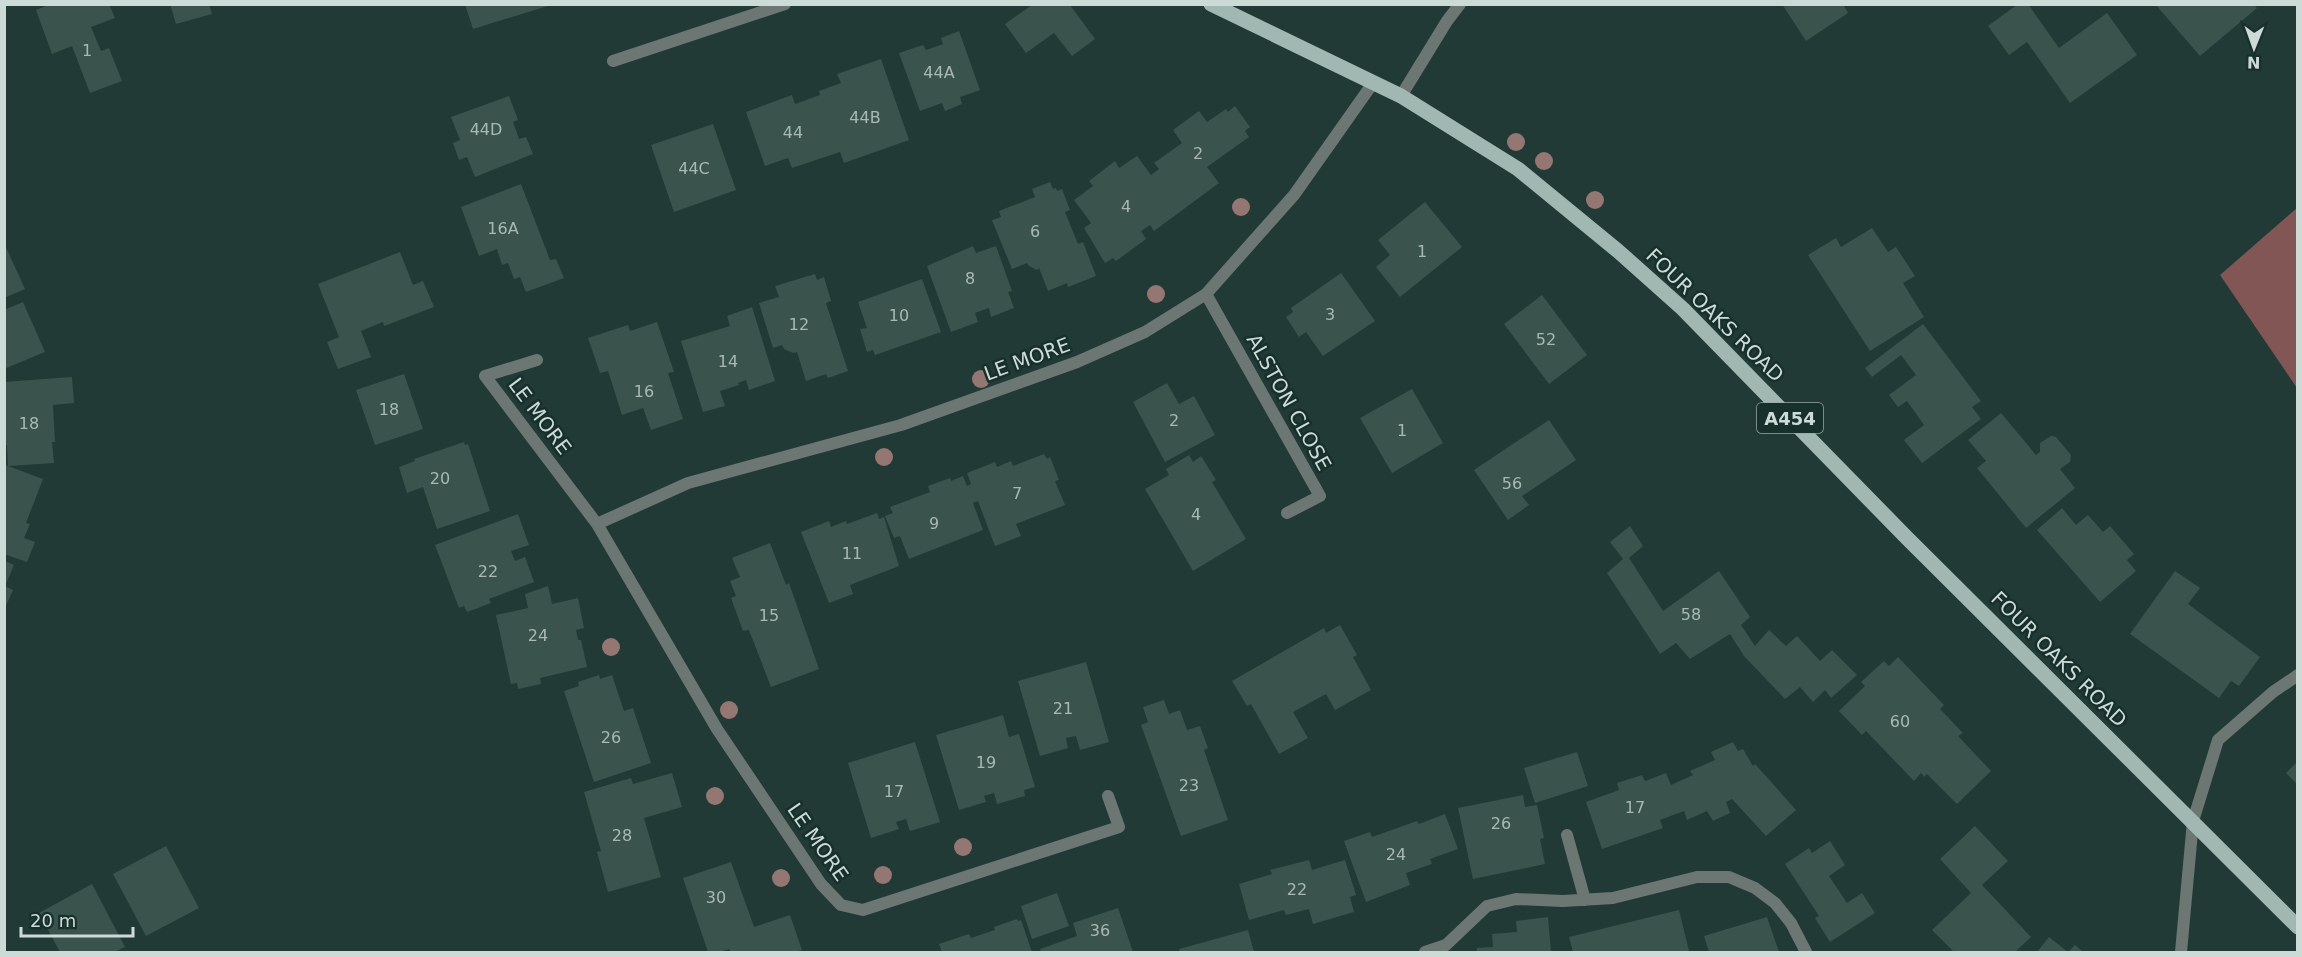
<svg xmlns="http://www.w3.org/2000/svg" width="2302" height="957" font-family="'DejaVu Sans',sans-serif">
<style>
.forest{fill:#815655}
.building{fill:#3a534d}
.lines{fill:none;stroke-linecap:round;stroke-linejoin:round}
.service{stroke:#6c7774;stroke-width:12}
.minor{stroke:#6c7774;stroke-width:12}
.primary{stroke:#a1b8b2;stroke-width:15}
.tree{fill:#947673}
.labels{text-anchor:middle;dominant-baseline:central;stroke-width:5;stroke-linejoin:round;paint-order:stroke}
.number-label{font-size:16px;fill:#a8b9b4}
.shield{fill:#18302b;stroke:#97a8a3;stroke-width:1.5}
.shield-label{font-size:18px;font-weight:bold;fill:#cddbd7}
.street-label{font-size:20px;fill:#cddbd7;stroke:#18302b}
</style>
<rect width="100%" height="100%" fill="#223a35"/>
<path class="forest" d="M2297,208V388L2220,275Z"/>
<path class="building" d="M51,4H109L115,18L91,27L101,51L109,48L122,81L90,93L72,46L52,54L36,10Z
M170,4H209L212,14L176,24Z
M465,4H551V5L473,29Z
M1782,4H1843L1848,13L1806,41Z
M2018,4H2028L2059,48L2107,13L2137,55L2070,103L2027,42L2009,55L1988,26Z
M2155,4H2253L2257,8L2200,56Z
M1032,5H1070L1095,39L1072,56L1054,33L1026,53L1005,24Z
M959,31L980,90L960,97L962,104L945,111L942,103L920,111L899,53L923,45L926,50L943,44L941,38Z
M881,59L909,140L844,163L840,152L792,168L788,158L765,166L746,112L792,95L795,104L820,95L819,91L841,83L837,74Z
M509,96L518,120L513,122L519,139L526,137L533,154L475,177L467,157L459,160L453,143L460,140L451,117Z
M1235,106L1250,127L1245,131L1249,137L1207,167L1219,183L1154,231L1150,225L1141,231L1146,239L1116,261L1113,258L1105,263L1084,228L1091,223L1074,200L1093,186L1089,181L1115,161L1119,168L1137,156L1151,175L1159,169L1154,163L1182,143L1173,130L1199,111L1207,122L1226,109L1228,112Z
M713,124L736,190L674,212L651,145Z
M1050,182L1053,189L1056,188L1057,191L1062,189L1070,210L1065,212L1078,244L1083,242L1096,276L1068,287L1067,283L1048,291L1039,268L1037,270L1029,266L1027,263L1012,269L992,220L1001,217L999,211L1035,197L1032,189Z
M521,184L550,260L556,259L564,278L526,292L520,277L514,279L508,263L502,265L497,249L479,256L461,207Z
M1425,202L1462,247L1400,297L1376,267L1390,255L1378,240Z
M1872,228L1888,252L1896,247L1915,276L1903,283L1924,317L1870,351L1808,255L1836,238L1841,247Z
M4,243L25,289L4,298Z
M973,246L976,253L996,246L1012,291L1008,292L1014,308L991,317L989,308L975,313L978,322L951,332L927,266Z
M400,252L413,285L423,281L434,307L384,326L383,322L361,331L371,357L338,369L327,342L339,337L318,284Z
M1341,273L1375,321L1323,356L1306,332L1299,337L1286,317L1293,312L1291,308Z
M815,274L817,280L824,277L831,301L826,303L848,371L828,378L826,374L806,381L797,352L793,353L784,349L782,345L773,348L759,303L779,297L775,286Z
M922,279L941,332L875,355L873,350L867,352L860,329L867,328L858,302Z
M1542,295L1587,355L1549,384L1504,324Z
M23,302L45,352L4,369V310Z
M752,307L775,381L749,390L746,380L738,383L739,385L720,391L725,406L703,412L681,341L730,326L727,316Z
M657,322L674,372L668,373L683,419L651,430L643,408L622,415L608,371L600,373L588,338L628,325L630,331Z
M1923,324L1981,401L1972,407L1981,419L1922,463L1904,440L1924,425L1907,401L1898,407L1889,395L1916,375L1901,355L1872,377L1865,368Z
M404,374L423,429L375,445L356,390Z
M72,377L74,403L53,405L55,442H52L54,463L8,466L43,479L26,523L30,524L24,538L35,542L27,562L4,554V464L8,466L7,445L4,446V382Z
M1167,383L1179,404L1194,396L1215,435L1165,462L1133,402Z
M1412,389L1443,443L1392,473L1360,418Z
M2001,413L2036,455L2040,452V443L2051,436L2056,437L2071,455L2070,462L2060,469L2075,488L2026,528L1977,468L1986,461L1968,440Z
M1549,420L1576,460L1522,496L1529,505L1508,520L1474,470Z
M464,442L465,445L468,444L490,511L437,529L423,487L407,493L399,467L415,461L414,459Z
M1044,454L1047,459L1050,457L1059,480L1055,481L1065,505L1016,524L1021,536L995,546L978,501L973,503L983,530L909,559L900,536L894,538L885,516L893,513L890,507L930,492L928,486L950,478L951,481L963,476L967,486L971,484L967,473L995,462L997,467L1011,461L1013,466Z
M1189,455L1193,462L1201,456L1216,480L1212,482L1246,539L1193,571L1145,489L1169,475L1166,469Z
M2062,508L2076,525L2088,515L2103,532L2110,526L2134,554L2127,560L2136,571L2100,602L2037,530Z
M877,513L879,519L884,517L899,566L850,585L853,594L829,603L801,532L829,521L831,527L846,521L847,524Z
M518,514L529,545L511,551L515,561L525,557L534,582L489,599L491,603L467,612L464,606L459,608L435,545Z
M1630,526L1643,546L1629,558L1663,611L1719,571L1750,617L1741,625L1755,646L1769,630L1786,646L1797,636L1820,661L1832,650L1857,675L1831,698L1825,690L1813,702L1800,687L1785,699L1744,656L1730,634L1690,659L1676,643L1660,654L1607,573L1623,559L1610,542Z
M770,543L786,585L789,583L819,669L771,687L749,630L743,631L731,598L736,596L730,581L740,577L732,558Z
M5,561L14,565L5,586L13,590L4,610Z
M2175,571L2200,588L2188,604L2260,657L2239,686L2231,681L2219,698L2130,634Z
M548,586L552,604L578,598L584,628L576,630L578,640H581L587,667L540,678L541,684L518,689L517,683L511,684L496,615L528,608L525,594Z
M1340,625L1357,655L1353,657L1371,690L1335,710L1326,694L1293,712L1308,738L1279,754L1251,704L1247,706L1232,681L1324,628L1326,633Z
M1898,657L1944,705L1940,709L1963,733L1958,736L1991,771L1957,804L1927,774L1924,777L1921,773L1914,781L1866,731L1862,735L1839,711L1865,686L1861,682L1884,661L1889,666Z
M1086,662L1109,742L1080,750L1076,736L1066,738L1068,748L1040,756L1018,681Z
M599,675L600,679L612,675L624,711L633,708L651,763L594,782L564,691L579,686L578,682Z
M1164,700L1169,714L1180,710L1187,730L1200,726L1208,748L1204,750L1228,820L1181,836L1141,725L1148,722L1143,707Z
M1003,715L1009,737L1019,734L1035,787L1024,790L1025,796L997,804L994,793L984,796L986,802L959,810L936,735Z
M915,742L940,822L910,831L906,819L896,822L899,829L871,838L848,763Z
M1733,742L1738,751L1743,749L1753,766L1755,764L1796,810L1766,836L1732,799L1726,802L1730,813L1713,821L1707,811L1687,820L1684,811L1660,820L1663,828L1602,849L1586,802L1619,790L1617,783L1642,775L1645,781L1666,773L1671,785L1693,775L1690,771L1715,760L1711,752Z
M1577,752L1588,786L1535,803L1524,768Z
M2298,761V785L2286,773Z
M672,773L682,807L644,818L661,877L608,892L597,852L601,851L584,792L631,778L633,784Z
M1523,795L1525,807L1537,805L1544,838L1540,839L1545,864L1473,879L1458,808Z
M1445,814L1458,849L1430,859L1432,864L1406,873L1410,885L1366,902L1344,841L1370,832L1372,837L1417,821L1419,824Z
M1975,826L2008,861L1982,885L2031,937L2015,952H1954L1932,930L1971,893L1940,859Z
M1830,841L1845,865L1829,876L1847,903L1862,893L1875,913L1830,942L1815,918L1819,916L1785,864L1809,848L1812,853Z
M166,846L199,908L146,936L113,874Z
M1309,860L1312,870L1345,860L1356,895L1350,897L1354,912L1313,924L1309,909L1286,915L1284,910L1249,920L1239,884L1272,874L1270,870Z
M731,862L754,927L790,915L802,950L794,952H731L729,949L719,952H708L683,878Z
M92,884L125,947L114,952H60L39,913Z
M1057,893L1069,926L1032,939L1021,906Z
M1118,908L1133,952H1041L1040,949L1077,936L1073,923Z
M1679,910L1689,951L1681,952H1573L1569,937Z
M1548,917L1551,952H1477V948L1493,947L1492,934L1517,932L1516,921Z
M1767,917L1779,952H1709L1704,936Z
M1017,919L1018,921L1021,920L1032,952H942L939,944L969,934L971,938L995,930L994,927Z
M1248,930L1254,952H1180L1179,949Z
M2049,937L2068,952L2075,945L2083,952H2037Z"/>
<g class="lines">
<path class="service" d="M2193,821L2218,740L2273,692L2298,675"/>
<path class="minor" d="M613,61L785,4
M1401,96L1447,21L1460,4
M1206,294L1320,496L1287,513
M537,360L485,376L597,524L717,729L821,884L841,905L863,910L1119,827L1108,796
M597,524L688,483L901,425L1077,362L1145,332L1206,294L1294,195L1373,83
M1567,835L1585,900
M1425,952L1446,945L1487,906L1516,899L1563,901L1613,898L1697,877H1729L1755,888L1775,903L1791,923L1806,952
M2181,952L2193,821"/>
<path class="primary" d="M1211,4L1401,96L1518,169L1618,251L1683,309L1907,538L2298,927"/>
</g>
<g class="tree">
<circle cx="1516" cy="142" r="9"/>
<circle cx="1544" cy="161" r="9"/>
<circle cx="1595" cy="200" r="9"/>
<circle cx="1241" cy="207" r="9"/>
<circle cx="1156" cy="294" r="9"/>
<circle cx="981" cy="379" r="9"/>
<circle cx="884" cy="457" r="9"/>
<circle cx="611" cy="647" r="9"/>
<circle cx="729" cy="710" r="9"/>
<circle cx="715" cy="796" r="9"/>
<circle cx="963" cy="847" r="9"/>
<circle cx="883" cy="875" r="9"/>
<circle cx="781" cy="878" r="9"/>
</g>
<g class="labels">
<g class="number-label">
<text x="87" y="50">1</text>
<text x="939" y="72">44A</text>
<text x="865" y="117">44B</text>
<text x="486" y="129">44D</text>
<text x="793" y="132">44</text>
<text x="1198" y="153">2</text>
<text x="694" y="168">44C</text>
<text x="1126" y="206">4</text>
<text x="503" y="228">16A</text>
<text x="1035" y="231">6</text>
<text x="1422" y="251">1</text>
<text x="970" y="278">8</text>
<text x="1330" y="314">3</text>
<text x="899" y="315">10</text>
<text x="799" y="324">12</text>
<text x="1546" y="339">52</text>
<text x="728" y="361">14</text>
<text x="644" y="391">16</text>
<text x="389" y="409">18</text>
<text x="1174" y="420">2</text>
<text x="29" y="423">18</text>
<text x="1402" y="430">1</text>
<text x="440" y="478">20</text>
<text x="1512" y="483">56</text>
<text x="1017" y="493">7</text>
<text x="1196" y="514">4</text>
<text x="934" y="523">9</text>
<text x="852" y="553">11</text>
<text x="488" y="571">22</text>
<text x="1691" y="614">58</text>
<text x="769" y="615">15</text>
<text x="538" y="635">24</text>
<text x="1063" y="708">21</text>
<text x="1900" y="721">60</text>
<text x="611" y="737">26</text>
<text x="986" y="762">19</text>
<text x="1189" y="785">23</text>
<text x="894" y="791">17</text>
<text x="1635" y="807">17</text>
<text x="1501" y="823">26</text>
<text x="622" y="835">28</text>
<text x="1396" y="854">24</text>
<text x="1297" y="889">22</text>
<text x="716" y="897">30</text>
<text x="1100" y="930">36</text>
</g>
<rect class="shield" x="1757" y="403" width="66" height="30" rx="4.5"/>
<g class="shield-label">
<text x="1790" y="418">A454</text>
</g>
<g class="street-label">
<text transform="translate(1715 315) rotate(44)">FOUR OAKS ROAD</text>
<text transform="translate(1027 359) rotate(-20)">LE MORE</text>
<text transform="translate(1289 402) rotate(61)">ALSTON CLOSE</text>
<text transform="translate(540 416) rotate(53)">LE MORE</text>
<text transform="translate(2059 659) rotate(45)">FOUR OAKS ROAD</text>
<text transform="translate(818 842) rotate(55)">LE MORE</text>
</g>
</g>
<rect width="2302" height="957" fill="none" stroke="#cddbd7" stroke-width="12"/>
<g transform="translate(2254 48) rotate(181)" stroke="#18302b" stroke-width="4.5" paint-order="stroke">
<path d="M0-4.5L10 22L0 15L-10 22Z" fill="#cddbd7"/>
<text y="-9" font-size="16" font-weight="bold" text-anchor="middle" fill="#cddbd7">N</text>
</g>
<path d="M21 927v9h112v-9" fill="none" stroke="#cddbd7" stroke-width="3"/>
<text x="30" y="927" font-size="18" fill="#cddbd7" stroke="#18302b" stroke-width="4.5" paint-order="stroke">20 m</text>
</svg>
